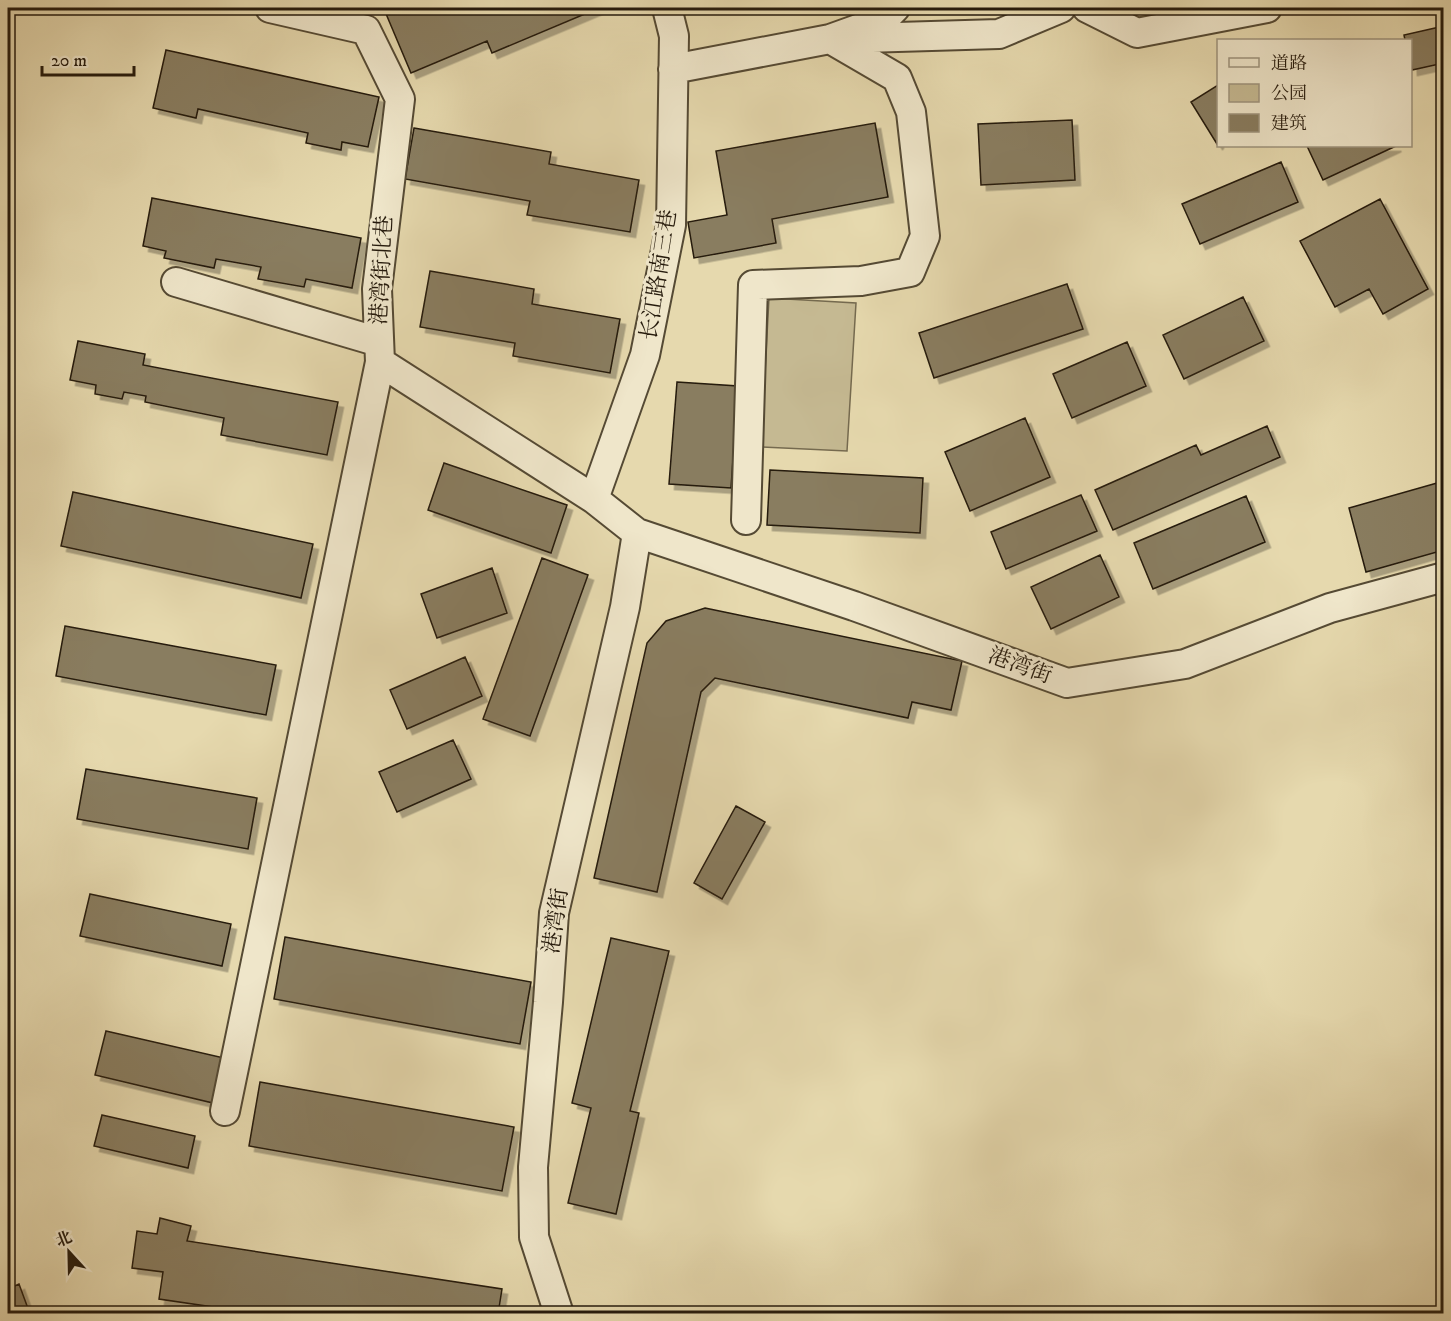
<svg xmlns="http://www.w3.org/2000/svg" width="1451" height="1321" font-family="'IM FELL DW Pica','Noto Serif SC',serif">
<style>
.green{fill:#c5b992;stroke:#756a4f;stroke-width:1.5}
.building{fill:#897d60;stroke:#251a0c;stroke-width:1.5;filter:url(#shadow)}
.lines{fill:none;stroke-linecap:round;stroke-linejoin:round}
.street-casing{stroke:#554a34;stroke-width:32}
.street{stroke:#efe6ca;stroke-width:28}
.labels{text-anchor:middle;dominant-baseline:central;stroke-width:6;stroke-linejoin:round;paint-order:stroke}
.street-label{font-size:22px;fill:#251a0c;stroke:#efe6ca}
</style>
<defs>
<filter id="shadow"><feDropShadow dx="5.5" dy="5.5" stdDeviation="0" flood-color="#0004"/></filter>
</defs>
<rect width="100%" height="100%" fill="#e6d9ae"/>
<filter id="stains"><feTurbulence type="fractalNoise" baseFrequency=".00333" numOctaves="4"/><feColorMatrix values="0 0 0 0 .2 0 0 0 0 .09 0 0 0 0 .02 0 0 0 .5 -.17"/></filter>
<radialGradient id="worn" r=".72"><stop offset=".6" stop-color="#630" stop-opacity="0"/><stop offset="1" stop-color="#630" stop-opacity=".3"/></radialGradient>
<path class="green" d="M769,298L856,303L847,451L761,447Z"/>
<path class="building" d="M389,8H599L492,53L487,41L411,73L384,9Z
M1444,26V63L1412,70L1410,40H1405L1404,35Z
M166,50L379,97L368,147L342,142L341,150L306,143L308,133L198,109L196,118L153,108Z
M1218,85V143L1217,144L1191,102Z
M1072,120L1075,180L981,185L978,124Z
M875,123L888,197L772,219L776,243L694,258L688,222L727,215L716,151Z
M414,128L551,152L549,164L639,180L630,232L527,215L530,201L405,179Z
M1307,146H1396L1323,180Z
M1281,162L1298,202L1200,244L1182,204Z
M152,198L361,238L352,288L306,279L304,287L258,279L261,267L216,259L214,268L164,258L166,251L143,246Z
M1380,199L1428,289L1383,314L1369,289L1335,307L1300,241Z
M430,271L534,289L532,304L620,319L610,373L513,356L515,343L420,327Z
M1067,284L1083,329L934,378L919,333Z
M1243,297L1264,341L1184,379L1163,335Z
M78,341L145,354L143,365L338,402L327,455L221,435L224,418L145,402L146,396L124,392L122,399L95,394L96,385L70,380Z
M1127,342L1146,386L1072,418L1053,374Z
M677,382L738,386L731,488L669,484Z
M1025,418L1050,477L970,511L945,452Z
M1267,426L1280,457L1113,530L1095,490L1196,445L1201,455Z
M444,463L567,505L551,553L428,510Z
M770,470L923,478L920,533L767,525Z
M1444,481V550L1366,572L1349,508Z
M73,492L313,544L301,598L61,546Z
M1081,495L1097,531L1006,569L991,532Z
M1246,496L1265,542L1153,589L1134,543Z
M1100,555L1119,597L1051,629L1031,587Z
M542,558L588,575L530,736L483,719Z
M492,568L507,613L437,638L421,594Z
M705,608L962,661L951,710L912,702L908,718L715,678L701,692L657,892L594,878L647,643L666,621Z
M65,626L276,665L266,715L56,676Z
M465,657L482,696L407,729L390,690Z
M453,740L471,779L397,812L379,772Z
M86,769L257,798L248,849L77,819Z
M736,806L765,822L722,899L694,883Z
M90,894L231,924L222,966L80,936Z
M285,937L531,982L520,1044L274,999Z
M611,938L669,951L630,1111L639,1113L616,1214L568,1203L591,1108L572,1103Z
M106,1031L224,1058L213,1103L95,1075Z
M260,1082L514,1127L502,1191L249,1146Z
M102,1115L195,1136L188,1168L94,1146Z
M160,1218L191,1226L187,1241L502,1289L498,1314H261L159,1299L163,1272L132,1268L137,1231L157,1234Z
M19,1284L30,1314H8V1289Z"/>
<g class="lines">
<defs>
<path id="street" d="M270,8L366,30L400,99L377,289L380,362L594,499L637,533L625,607L554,913L548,1002L533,1167L534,1237L559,1314
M1087,8L1137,33L1267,8
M830,39L999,34L1061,8
M673,69L830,39L883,20L895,8
M176,282L379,342
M594,499L645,355L671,225L674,36L667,8
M746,520L753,285L861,281L910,272L925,236L911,112L897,78L830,39
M637,533L854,606L1067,683L1185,664L1330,608L1444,577
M225,1111L380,362"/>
</defs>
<use href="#street" class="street-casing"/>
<use href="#street" class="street"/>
</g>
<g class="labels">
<g class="street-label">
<text transform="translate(382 270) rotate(-87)">港湾街北巷</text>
<text transform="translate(659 275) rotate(-81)">长江路南三巷</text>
<text transform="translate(1020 666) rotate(20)">港湾街</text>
<text transform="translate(556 921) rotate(-82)">港湾街</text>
</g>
</g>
<rect width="1451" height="1321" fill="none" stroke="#e6d9ae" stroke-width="30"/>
<rect x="9" y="9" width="1433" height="1303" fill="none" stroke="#251a0c" stroke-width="3"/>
<rect x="15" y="15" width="1421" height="1291" fill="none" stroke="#251a0c" stroke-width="1.5"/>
<rect x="1217" y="39" width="195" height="108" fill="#efe6ca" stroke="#9e947e" stroke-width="1.5"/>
<rect x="1229" y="58" width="30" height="9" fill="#efe6ca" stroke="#9e947e" stroke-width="1.5"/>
<text x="1271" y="69" font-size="18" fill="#251a0c">道路</text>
<rect x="1229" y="84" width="30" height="18" fill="#c5b992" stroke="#9e947e" stroke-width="1.5"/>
<text x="1271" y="99" font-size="18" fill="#251a0c">公园</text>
<rect x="1229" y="114" width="30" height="18" fill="#897d60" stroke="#9e947e" stroke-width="1.5"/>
<text x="1271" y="129" font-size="18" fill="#251a0c">建筑</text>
<g transform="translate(69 1252) rotate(338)" stroke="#efe6ca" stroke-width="4.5" paint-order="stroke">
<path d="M0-4.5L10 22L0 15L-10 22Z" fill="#251a0c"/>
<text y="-9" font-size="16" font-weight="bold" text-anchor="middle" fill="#251a0c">北</text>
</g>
<path d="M42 66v9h92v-9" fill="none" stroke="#251a0c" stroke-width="3"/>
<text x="51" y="66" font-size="18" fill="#251a0c" stroke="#efe6ca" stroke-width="4.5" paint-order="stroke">20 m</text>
<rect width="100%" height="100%" filter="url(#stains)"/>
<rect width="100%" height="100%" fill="url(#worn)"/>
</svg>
